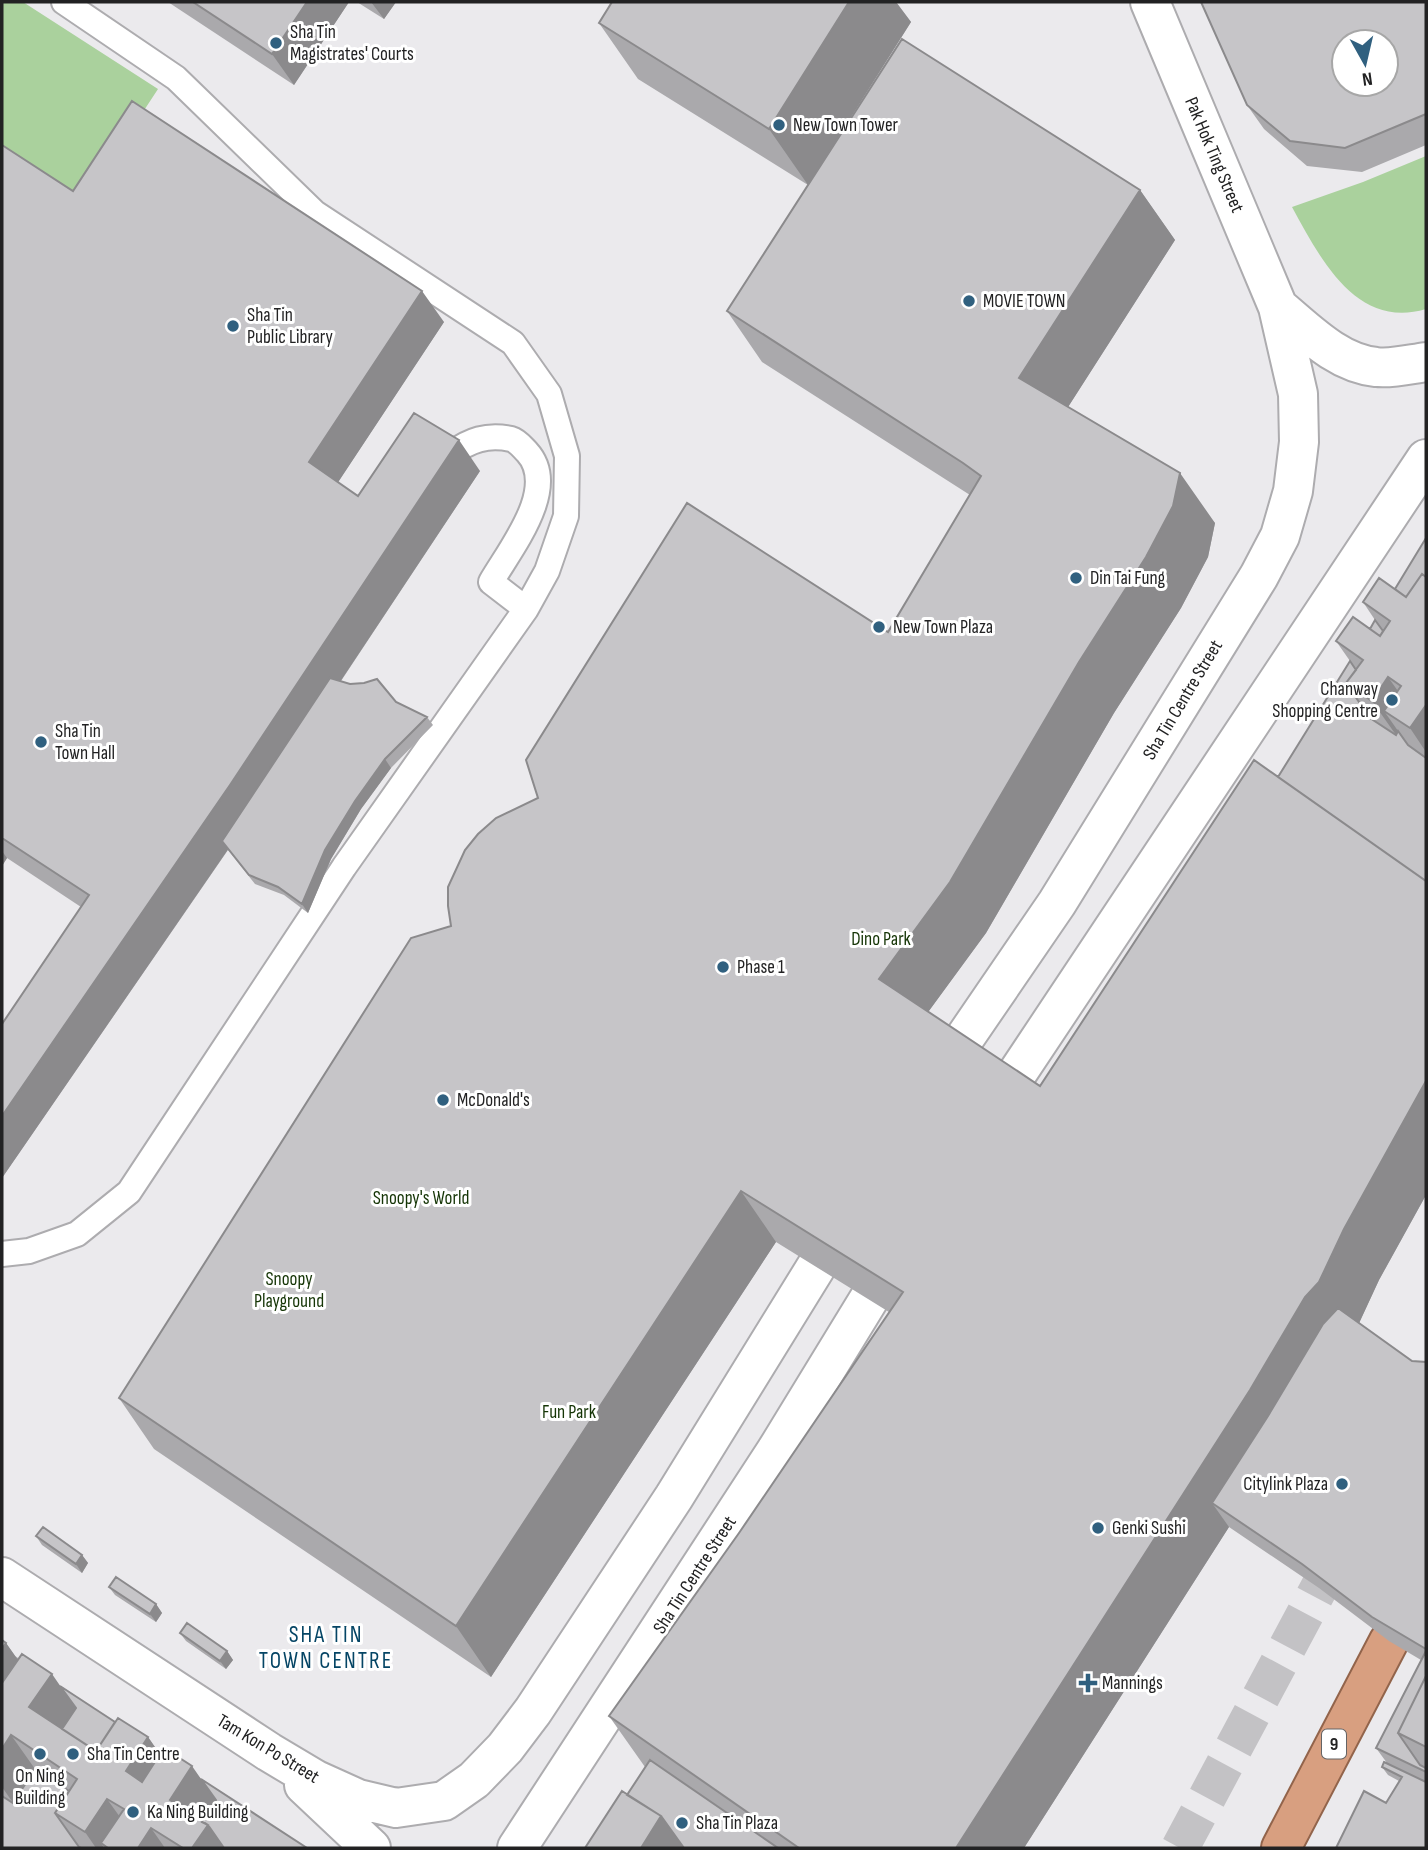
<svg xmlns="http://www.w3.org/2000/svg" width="1428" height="1850" font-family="'Sofia Sans Condensed',sans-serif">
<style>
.green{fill:#aad19d}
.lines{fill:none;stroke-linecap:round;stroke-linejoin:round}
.trunk-tunnel{stroke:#c3c2c5;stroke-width:38;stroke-dasharray:38 19;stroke-linecap:butt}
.pedestrian-casing{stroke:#adacaf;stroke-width:28}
.secondary-casing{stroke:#adacaf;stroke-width:42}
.trunk-casing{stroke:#92644b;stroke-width:42}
.pedestrian{stroke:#fff;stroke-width:24}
.secondary{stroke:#fff;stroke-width:38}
.trunk{stroke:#d89f80;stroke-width:38}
.wall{fill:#aaa9ac}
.shaded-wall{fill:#8b8a8c}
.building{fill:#c6c5c8;stroke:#8b8a8c;stroke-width:2;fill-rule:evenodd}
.poi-dot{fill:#30607f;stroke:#fff;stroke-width:2.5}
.labels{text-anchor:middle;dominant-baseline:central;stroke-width:6;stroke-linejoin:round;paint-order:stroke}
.shield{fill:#fff;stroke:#646465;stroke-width:2}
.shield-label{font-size:18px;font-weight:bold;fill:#222223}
.poi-label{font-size:19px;fill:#222223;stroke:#fff;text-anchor:start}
.street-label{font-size:19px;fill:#222223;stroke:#fff}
.park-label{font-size:19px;fill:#153506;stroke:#fff}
.quarter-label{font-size:23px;letter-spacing:2px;fill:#054565;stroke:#fff}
</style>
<rect width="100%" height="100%" fill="#ebeaed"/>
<path class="green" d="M2,2H23L158,89L84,202L2,149Z
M1426,156V309C1356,330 1320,258 1292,207L1363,182Z"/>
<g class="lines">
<path class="trunk-tunnel" d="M1180,1848L1343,1543"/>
<defs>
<path id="pedestrian" d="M451,454C470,440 487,434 511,439C518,441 522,447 527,452C560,488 510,549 491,582L526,609
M2,1254L29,1251L77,1234L129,1192L344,867L526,609L547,571L566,516L567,456L549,394L513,343L315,213L176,78L64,2"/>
<path id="secondary" d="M1278,307C1307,331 1337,363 1376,367C1392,369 1411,364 1426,362
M953,1055L1057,903L1259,576L1280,536L1293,491L1299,442L1298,394L1278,307L1150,2
M1006,1090L1426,459
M2,1577L269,1752L316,1780L358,1799L396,1808L444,1801L474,1780L505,1748L533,1711L674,1497L816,1267
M304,1785L371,1848
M517,1848L776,1451L869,1299"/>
<path id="trunk" d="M1281,1848L1389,1641"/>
</defs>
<use href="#pedestrian" class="pedestrian-casing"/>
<use href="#secondary" class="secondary-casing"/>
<use href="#trunk" class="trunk-casing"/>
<use href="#pedestrian" class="pedestrian"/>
<use href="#secondary" class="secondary"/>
<use href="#trunk" class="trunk"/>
</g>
<path class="wall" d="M168,2H349L294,85Z
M357,2H396L384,19Z
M612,2H896L911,22L808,185L638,79L599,23Z
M1426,2V145L1362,172L1307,166L1264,129L1247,105Z
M2,145L73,191L444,322L338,482L358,496L480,471L341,681L396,702L427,717L433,725L391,768L361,809L331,859L308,913L284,895L255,884L228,850L2,1178V1024L81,907L7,858L2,866Z
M1140,190L1175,240L1068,407L1215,523L1208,557L1181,608L1114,713L986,933L928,1012L1040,1086L1278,777L1350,661L1336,641L1370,629L1375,620L1363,602L1395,589L1426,538V1195L1379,1280L1359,1323L1412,1361L1426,1362V1848L1386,1803L1399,1781L1388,1775L1382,1767L1387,1763L1376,1748L1421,1660L1389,1641L1319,1588L1229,1527L1024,1848H585L627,1795L645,1767L609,1716L739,1533L889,1312L776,1242L491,1677L154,1449L119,1398L451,926L888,632L970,495L762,362L727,311Z
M36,1536L82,1555L88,1563L82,1573L42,1545Z
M109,1587L156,1604L162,1613L156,1622L115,1595Z
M180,1633L227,1651L233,1660L226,1669L186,1641Z
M2,1640L6,1643L15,1656L115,1722L148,1737L156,1749L307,1848H2Z"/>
<path class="shaded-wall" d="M307,2H349L294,85L272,54Z
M371,2H396L384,19Z
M849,2H896L911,22L808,185L769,129Z
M1140,190L1175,240L1054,429L1019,378Z
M422,291L444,322L331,493L309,462Z
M459,440L480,471L251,816L2,1178V1116Z
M1180,473L1215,523L1208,557L1181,608L1114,713L986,933L915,1030L879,979Z
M1388,677L1417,718L1426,705V752L1410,728L1384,711L1415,755L1413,759L1372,701Z
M385,759L391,768L361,809L331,859L308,913L302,904L325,850L355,801Z
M2,851L7,858L2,866Z
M1426,1081V1195L1379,1280L1355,1332L1212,1503L1229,1527L1024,1848H956L1344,1229Z
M741,1191L776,1242L491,1677L456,1626Z
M82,1555L88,1563L82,1573L76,1564Z
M156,1604L162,1613L156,1622L150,1614Z
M6,1643L40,1691L52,1674L92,1732L76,1757L2,1708V1649Z
M227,1651L233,1660L226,1669L220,1661Z
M11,1735L52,1793L30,1827L2,1787V1749Z
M148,1737L181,1784L192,1766L233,1825L224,1848H192L126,1771Z
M107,1799L140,1845L151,1828L165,1848H108L101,1843L104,1848H96L85,1832Z
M661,1816L684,1848H631Z"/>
<path class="building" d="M193,2H307L272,54Z
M612,2H849L769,129L599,23Z
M1201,2H1426V114L1345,148L1290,141L1247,105ZM1344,42H1386V84H1344Z
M902,39L1140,190L1019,378L1180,473L1173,506L1146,557L1079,662L950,882L879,979L1040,1086L1254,760L1426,881V1081L1344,1229L1319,1282L1305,1297L1250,1390L956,1848H799L609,1716L739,1533L903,1292L741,1191L456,1626L119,1398L411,938L451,926L448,906V887L465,850L478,834L496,818L538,798L526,760L687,503L888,632L981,476L963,463L727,311Z
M132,101L422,291L309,462L358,496L414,413L459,440L230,785L2,1116V1024L89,895L2,838V145L73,191Z
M1426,538V577L1422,574L1406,597L1395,589Z
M1422,574L1426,577V705L1410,728L1384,711L1401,686L1388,677L1372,701L1346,683L1363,660L1336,641L1353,617L1380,636L1390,621L1363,602L1379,578L1406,597Z
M1375,620L1383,631L1380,636L1370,629Z
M1350,661L1356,670L1346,683L1370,718L1396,735L1398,731L1408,745L1426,758V881L1278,777Z
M330,678L350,684L364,683L377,679L396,702L427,717L385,759L355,801L325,850L302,904L278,887L249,875L222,841Z
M1338,1308L1412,1361L1426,1362V1649L1372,1617L1302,1564L1212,1503L1268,1416L1323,1324Z
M43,1527L82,1555L76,1564L36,1536Z
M116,1577L156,1604L150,1614L109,1587Z
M187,1623L227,1651L220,1661L180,1633Z
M2,1640L6,1643L2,1649Z
M1426,1651V1676L1398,1733L1420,1765L1426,1768V1772L1376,1748Z
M22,1654L52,1674L29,1707L96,1751L118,1718L148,1737L126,1771L142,1782L164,1748L192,1766L170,1800L208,1825L192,1848H183L151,1828L138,1848H108L101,1843L124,1809L107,1799L85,1832L55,1813L77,1779L11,1735L2,1749V1683Z
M1426,1676V1747L1398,1733Z
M60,1686L115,1722L96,1751L62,1729L76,1708Z
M650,1760L778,1848H684L661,1816L627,1795Z
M1384,1762L1426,1782V1848H1336L1364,1791L1386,1803L1402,1777L1382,1767Z
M35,1769L69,1791L55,1813L79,1847L81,1848H2V1796L13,1803Z
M201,1779L307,1848H224L208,1825L202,1822L216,1800Z
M622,1791L661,1816L641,1848H585Z"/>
<g class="poi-dot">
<circle cx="276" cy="43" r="7"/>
<circle cx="779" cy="125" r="7"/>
<circle cx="969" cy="301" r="7"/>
<circle cx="233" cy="326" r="7"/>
<circle cx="1076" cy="578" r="7"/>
<circle cx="879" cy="627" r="7"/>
<circle cx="1392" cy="700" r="7"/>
<circle cx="41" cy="742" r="7"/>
<circle cx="723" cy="967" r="7"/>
<circle cx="443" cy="1100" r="7"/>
<circle cx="1342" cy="1484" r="7"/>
<circle cx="1098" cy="1528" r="7"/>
<path d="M1084.5 1672.5h7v7h7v7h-7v7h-7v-7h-7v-7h7z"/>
<circle cx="40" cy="1754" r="7"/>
<circle cx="73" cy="1754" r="7"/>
<circle cx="133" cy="1812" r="7"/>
<circle cx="682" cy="1823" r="7"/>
</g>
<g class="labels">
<rect class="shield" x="1322" y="1729.5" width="24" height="29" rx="5"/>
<g class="shield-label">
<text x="1334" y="1744">9</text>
</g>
<g class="poi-label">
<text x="290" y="32">Sha Tin<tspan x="290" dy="22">Magistrates' Courts</tspan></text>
<text x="793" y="125">New Town Tower</text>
<text x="983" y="301">MOVIE TOWN</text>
<text x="247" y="315">Sha Tin<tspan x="247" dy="22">Public Library</tspan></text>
<text x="1090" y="578">Din Tai Fung</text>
<text x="893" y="627">New Town Plaza</text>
<text x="1378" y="689" text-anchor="end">Chanway<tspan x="1378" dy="22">Shopping Centre</tspan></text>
<text x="55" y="731">Sha Tin<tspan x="55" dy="22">Town Hall</tspan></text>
<text x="737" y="967">Phase 1</text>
<text x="457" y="1100">McDonald's</text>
<text x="1328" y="1484" text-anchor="end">Citylink Plaza</text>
<text x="1112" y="1528">Genki Sushi</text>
<text x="1102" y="1683">Mannings</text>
<text x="87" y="1754">Sha Tin Centre</text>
<text x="40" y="1776" text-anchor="middle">On Ning<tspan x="40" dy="22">Building</tspan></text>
<text x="147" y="1812">Ka Ning Building</text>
<text x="696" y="1823">Sha Tin Plaza</text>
</g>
<g class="street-label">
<text transform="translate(1214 155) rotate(67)">Pak Hok Ting Street</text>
<text transform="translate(1183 700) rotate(-59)">Sha Tin Centre Street</text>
<text transform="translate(695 1575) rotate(-57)">Sha Tin Centre Street</text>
<text transform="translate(268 1749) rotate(31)">Tam Kon Po Street</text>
</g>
<g class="park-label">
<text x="881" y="939">Dino Park</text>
<text x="421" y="1198">Snoopy's World</text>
<text x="289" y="1279">Snoopy<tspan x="289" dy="22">Playground</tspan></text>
<text x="569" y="1412">Fun Park</text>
</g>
<g class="quarter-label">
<text x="326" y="1635">SHA TIN<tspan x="326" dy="26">TOWN CENTRE</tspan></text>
</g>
</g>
<rect width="1428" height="1850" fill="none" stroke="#222223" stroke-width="7"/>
<g transform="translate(1365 63) rotate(172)"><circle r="33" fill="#ffffff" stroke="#a7a7a7" stroke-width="2"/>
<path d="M0-5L12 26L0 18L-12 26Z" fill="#30607f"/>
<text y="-10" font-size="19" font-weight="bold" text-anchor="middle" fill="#222223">N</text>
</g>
</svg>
